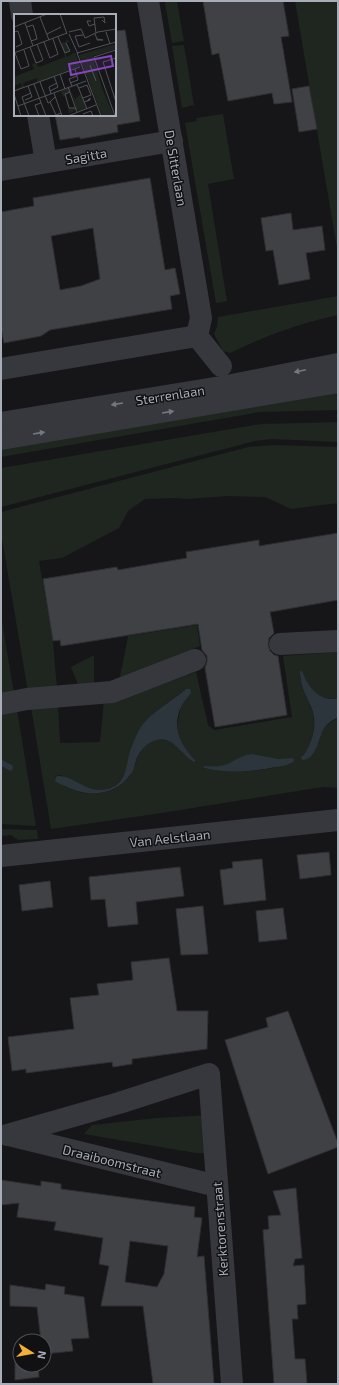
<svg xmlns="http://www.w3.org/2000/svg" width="339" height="1385" font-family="'Exo 2',sans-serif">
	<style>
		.green { fill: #1e261f; fill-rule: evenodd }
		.water { fill: #2c353c }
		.building { fill: #404145; stroke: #303034; fill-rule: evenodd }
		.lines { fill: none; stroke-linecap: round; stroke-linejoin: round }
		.minor { stroke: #37383d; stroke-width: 22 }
		.oneway { fill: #757881 }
		.labels { text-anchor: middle; stroke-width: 3; stroke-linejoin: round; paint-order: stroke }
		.street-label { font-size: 13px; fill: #a8adb8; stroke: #111113 }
		.inset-road { fill: none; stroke: #505258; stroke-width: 1 }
		.view { fill: #8446be; fill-opacity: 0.15; stroke: #8446be; stroke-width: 2 }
		.inset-edge { fill: none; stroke: #a8adb8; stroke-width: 2 }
	</style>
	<rect width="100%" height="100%" fill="#161618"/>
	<!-- green -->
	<g class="green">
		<path d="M177 1 184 41 172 43 165 3 166 2Z"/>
		<path d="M295 1H338V254Z"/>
		<path d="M184 45 194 105 182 108 172 46Z"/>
		<path d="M223 114 234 179 208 184 227 301 216 303 185 123 197 121 196 118Z"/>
		<path d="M338 296V315C300 323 265 336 230 353L223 351 214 334 217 327 218 317Z"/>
		<path d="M338 389V410L260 412 1 457V447Z"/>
		<path d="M338 422V442L272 439 255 441 1 507V468L261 424Z"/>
		<path d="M273 445 338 447V503L291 509 265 497 228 496 187 499 176 498 145 499 128 511 119 528 62 558 39 561 53 642 57 689 28 692 1 533V512L248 447Z"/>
		<path d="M1 616 14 693 1 695V670L2 669 1 664Z"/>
		<path d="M197 625 200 646 119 682 128 636Z"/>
		<path d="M338 652V698C320 702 307 688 303 672L300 676C304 705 322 709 310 744 308 749 307 753 302 756L313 754 324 728 338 717V788L324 787 310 789 162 813 51 829 31 707 58 705 60 743 100 742 104 700 116 701 196 672 208 725 214 730 292 717 283 656ZM186 689C178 721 169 734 195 760L194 762C186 755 176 741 165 740 138 736 139 763 129 777 115 796 85 798 65 786 61 784 58 780 55 777L59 775C75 778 89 794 108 789 131 783 128 745 141 727 152 712 171 701 186 689ZM252 754 279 759H293L291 764C262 771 234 775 204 768L205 766C211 767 218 767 225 765 235 762 241 756 252 754Z"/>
		<path d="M94 655V686L79 687 71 667Z"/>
		<path d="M17 710 36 826 1 824V766L10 771 12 765 1 759V713Z"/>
		<path d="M1 829 37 830 38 839 18 840 11 835 1 836Z"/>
		<path d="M210 1115 212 1153H196L84 1134 92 1125 157 1118Z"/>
	</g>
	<!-- water -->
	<g class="water">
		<path d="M300 671 303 672C307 687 321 703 338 698V717C333 720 328 723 325 727 318 737 317 760 302 760L301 757C307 753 308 747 311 741 323 707 300 701 300 671Z"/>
		<path d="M186 689H190L191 693C188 697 184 701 182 705 171 726 180 745 195 760V762C184 758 178 743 166 740 152 737 140 748 136 761 134 766 134 771 130 775 121 789 103 795 87 793 77 792 67 787 58 783L55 781 56 777 57 776C75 775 86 794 107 789 124 786 126 769 129 755 131 748 134 740 138 732 147 714 170 703 186 689Z"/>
		<path d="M252 754 279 759 293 758 294 761C289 766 282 766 276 767 250 772 231 774 204 768V766C211 766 218 767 224 765 234 762 241 755 252 754Z"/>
		<path d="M1 759 12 765 13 768 12 770 10 771 1 766Z"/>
	</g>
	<!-- building -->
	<g class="building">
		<path d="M203 1H283L289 36 281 37 292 102 274 104 272 93 228 101 219 53 212 55Z"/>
		<path d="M125 30 140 121 117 125 118 132 80 139V137L60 140 55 115H115V31Z"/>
		<path d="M309 86 317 129 299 132 292 89Z"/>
		<path d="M150 178 165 270 175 268 180 294 170 296 172 309 50 330 41 336 4 343 1 328V212L34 206 33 198ZM93 228 100 279 81 286 60 290 51 236Z"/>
		<path d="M291 213 293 230 322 226 325 250 306 253 310 279 279 285 273 250 266 251 261 218Z"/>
		<path d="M338 533V600L270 612 274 633 269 638 268 645 270 651 274 655 278 656 287 715 215 727 205 668 207 662V656L202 650 198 624 61 646 60 640 53 641 43 579 117 567 118 570 187 558 186 552 259 540V546Z"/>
		<path d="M329 852 331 875 300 879 297 855Z"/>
		<path d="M262 859 266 900 224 905 220 870 233 868 232 862Z"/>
		<path d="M180 867 184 896 136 902 138 924 108 927 105 899 91 900 89 877Z"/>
		<path d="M50 881 53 907 22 911 19 885Z"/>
		<path d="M203 906 208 954 181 955 176 909Z"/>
		<path d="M283 908 287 939 259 942 256 911Z"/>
		<path d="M169 958 177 1011H208L207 1049 132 1059V1064L113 1067 112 1062 26 1073V1069L12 1071 8 1037 74 1029 70 998 99 995 97 984 133 980 131 962Z"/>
		<path d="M288 1011 338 1143V1147L268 1174 225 1040 268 1027 266 1018Z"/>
		<path d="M1 1180 41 1186V1181L61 1184V1189L195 1207 194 1217 202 1218 197 1257 204 1256 214 1384H153L143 1306H101L109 1266 99 1264 103 1238 54 1230 56 1222 17 1217 19 1203 1 1205ZM130 1241 168 1246 164 1274 157 1287 125 1282Z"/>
		<path d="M296 1188 302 1258 295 1259 293 1266 304 1265 306 1304 297 1305 298 1319H292L295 1359H305L307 1384H274L263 1230 269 1229 268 1216 281 1215 273 1191Z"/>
		<path d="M46 1284 65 1287 64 1294 84 1297 89 1338 71 1339 73 1351 44 1354V1341H41L37 1307 10 1306V1285L45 1290Z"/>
		<path d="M15 1351H20V1365H38L39 1377 15 1380Z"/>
	</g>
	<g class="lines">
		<!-- minor -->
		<g class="minor">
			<path d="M20 1 22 15"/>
			<path d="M148 1 201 318 197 336"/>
			<path d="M38 115 46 162"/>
			<path d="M1 170 172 141"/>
			<path d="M1 369 197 336 221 366"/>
			<path d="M1 423 227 386 338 364"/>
			<path d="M1 439 338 382"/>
			<path d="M280 644 338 641"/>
			<path d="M1 704 27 699 112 692 195 660"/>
			<path d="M1 856 338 820"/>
			<path d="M7 1135 119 1103 209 1074 232 1384"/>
			<path d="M9 1135 217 1186"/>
		</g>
	</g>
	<!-- one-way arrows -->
	<defs><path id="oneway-solid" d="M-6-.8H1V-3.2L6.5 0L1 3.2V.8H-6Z"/></defs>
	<g class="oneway">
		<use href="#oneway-solid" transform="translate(300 371) rotate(168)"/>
		<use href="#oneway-solid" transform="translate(117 404) rotate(171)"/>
		<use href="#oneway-solid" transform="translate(168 412) rotate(-9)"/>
		<use href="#oneway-solid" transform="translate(39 433) rotate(-9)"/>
	</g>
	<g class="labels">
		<!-- street labels -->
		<g class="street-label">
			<text transform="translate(86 156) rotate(-10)" y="5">Sagitta</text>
			<text transform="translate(176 168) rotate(80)" y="5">De Sitterlaan</text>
			<text transform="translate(170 395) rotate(-9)" y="5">Sterrenlaan</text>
			<text transform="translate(170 838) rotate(-6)" y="5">Van Aelstlaan</text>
			<text transform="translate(112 1161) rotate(14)" y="5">Draaiboomstraat</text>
			<text transform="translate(220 1229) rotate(-94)" y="5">Kerktorenstraat</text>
		</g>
	</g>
	<!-- overview -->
	<g transform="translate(14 14)">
		<rect width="102" height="102" fill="#161618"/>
		<path d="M52 25 56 28 52 29 56 37 51 39 53 43 61 38 66 52 11 73 23 68V64L9 69 10 73 0 77 8 72 7 69 0 72V63L20 55 18 50 21 49 25 53 51 43 47 29 52 28ZM102 30V35L79 42 88 74 100 102H88L65 41ZM63 70 67 80 62 72 56 74 57 78 61 85 67 80 72 94 64 97 63 95 55 100 54 95 62 94 60 86 55 75V78L49 83 47 77Z" fill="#1e261f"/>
		<path class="inset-road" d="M46 0 53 20M26 3 35 26M77 7H73L75 12 81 10M11 9 19 32M0 13 33 0M13 13 19 11 21 17 23 25 17 27M0 18 4 17 8 30 2 33M55 18 67 15 71 24 84 18 102 15M92 18 96 30M82 19 80 4 90 3 91 9 88 6M33 20 47 13M55 20 64 40M81 20 83 25V26H89L83 25M69 21 61 22 65 33 76 29M44 23 51 39 56 37 52 29M30 28 36 44 44 40 39 25M16 33 22 49 25 48 29 46 23 30M0 39 53 19M1 39 7 55 15 52 10 36M63 39 87 102M63 39 102 28M102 44 89 48 102 88M76 51 82 67M46 60 51 75M26 68 34 89 36 88M56 69 64 66 63 62M20 70 32 102M63 70 73 95M58 72 55 65 63 62 61 55M54 73 63 98M65 74 73 71 77 81 69 84M0 77 66 53M36 77 44 73 40 62M56 78 51 80 55 94H62M40 79 48 102M0 80 7 102M37 80 35 73 43 69M41 83 36 88 42 101 47 99M11 86 18 83 14 72M70 88 76 86V84L73 87M4 92 72 67M69 100 77 97 79 102M15 102 8 83 17 79M25 102 21 91 27 89M54 102 82 91M101 102 80 43 102 36"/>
		<path class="view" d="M97 42 99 52 57 61 55 50Z"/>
		<rect width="102" height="102" class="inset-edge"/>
	</g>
	<!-- border -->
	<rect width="339" height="1385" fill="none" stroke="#a8adb8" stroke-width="4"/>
	<!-- north arrow -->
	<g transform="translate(32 1353) rotate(101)"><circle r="19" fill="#111113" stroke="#4d4f55"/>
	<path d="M0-3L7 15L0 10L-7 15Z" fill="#f2b134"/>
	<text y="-6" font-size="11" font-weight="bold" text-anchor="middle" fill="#a8adb8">N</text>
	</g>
</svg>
